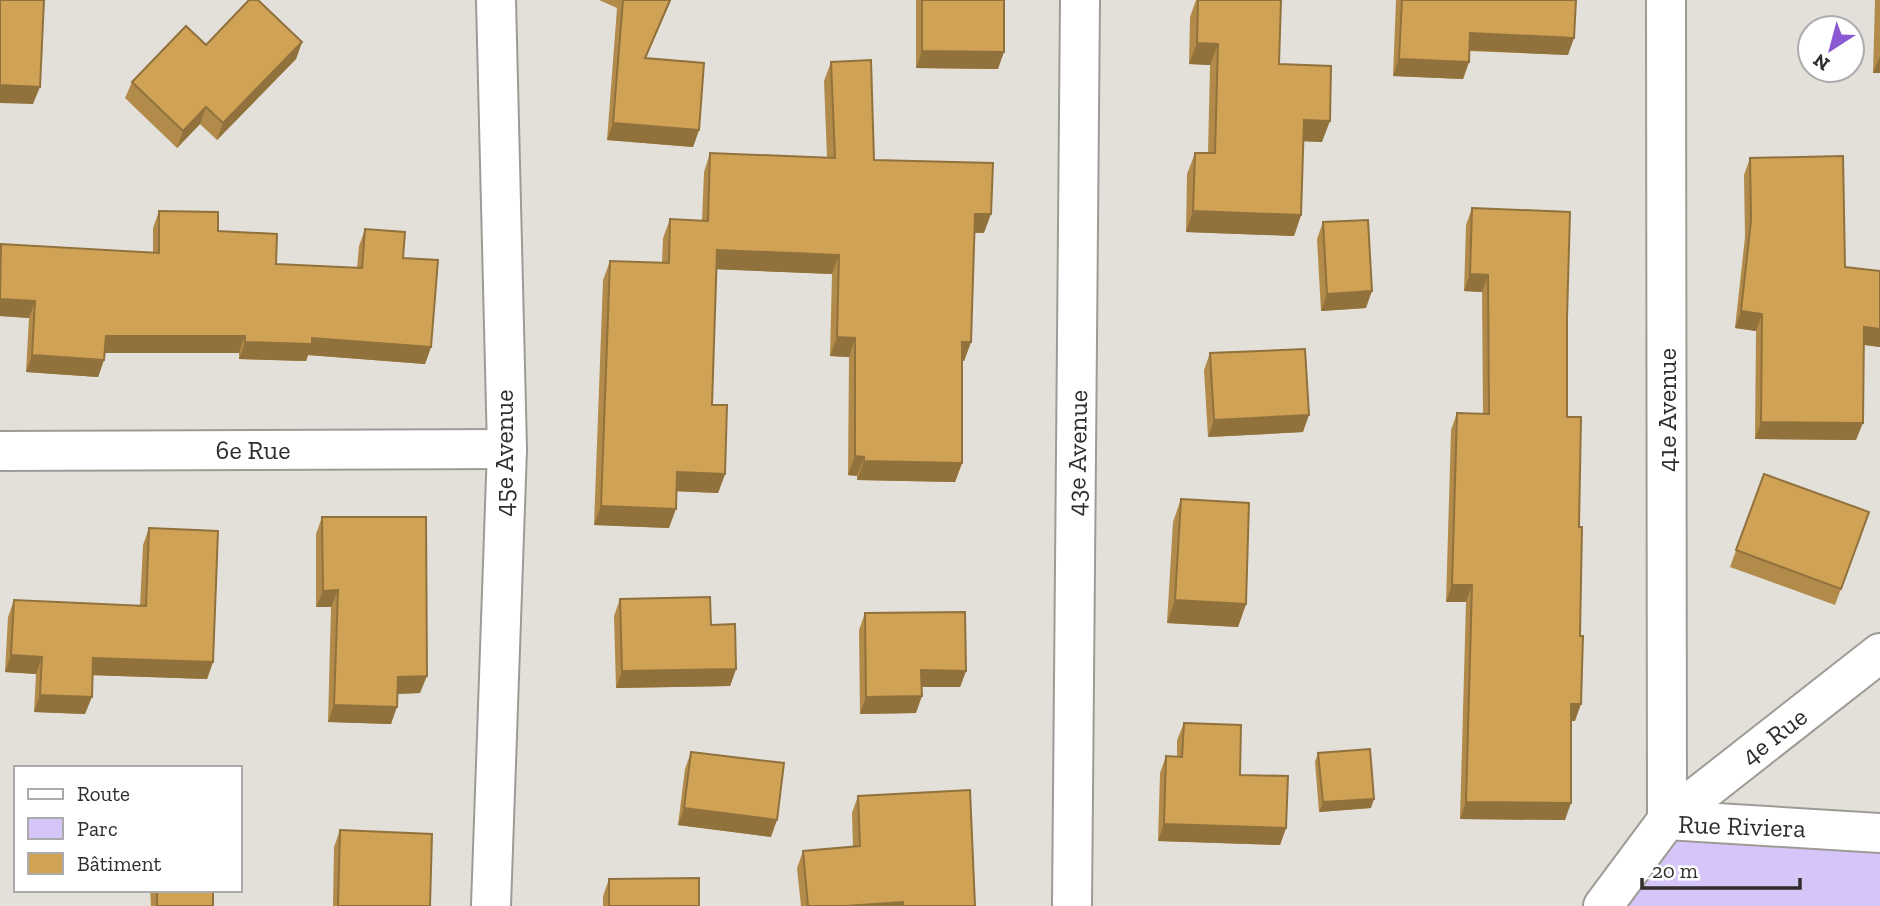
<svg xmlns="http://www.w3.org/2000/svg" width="1880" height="906" font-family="'Zilla Slab',serif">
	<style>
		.green { fill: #d6c5f9 }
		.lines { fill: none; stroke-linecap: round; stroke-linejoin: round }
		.street-casing { stroke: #9e9b96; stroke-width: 42 }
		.street { stroke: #fff; stroke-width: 38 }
		.wall { fill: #b28b4a }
		.shaded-wall { fill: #91713c }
		.building { fill: #cfa256; stroke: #91713c; stroke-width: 2 }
		.labels { text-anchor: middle; stroke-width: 5; stroke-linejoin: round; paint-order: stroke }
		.street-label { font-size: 26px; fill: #2f2e2c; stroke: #fff }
	</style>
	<rect width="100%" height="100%" fill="#e3e0da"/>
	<!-- green -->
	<path class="green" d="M1667 820 1880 838V906H1603Z"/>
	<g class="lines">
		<defs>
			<g id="street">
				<path d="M1666 0 1667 820"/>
				<path d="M0 451 507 449"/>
				<path d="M1667 820 1880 653"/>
				<path d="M491 906 507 449 496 0"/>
				<path d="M1072 906 1080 0"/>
				<path d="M1603 906 1667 820 1880 833"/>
			</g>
		</defs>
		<!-- street casing -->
		<use href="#street" class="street-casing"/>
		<!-- street -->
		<use href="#street" class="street"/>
	</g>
	<!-- wall -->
	<g class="wall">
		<path d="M599 0H671L646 58 699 130 693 147 607 140 617 8Z"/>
		<path d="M916 0H1004L998 69 916 68Z"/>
		<path d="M1196 0H1281L1279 64 1322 142 1303 141 1301 215 1294 236 1186 232 1187 174 1195 153H1208L1210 65 1189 64 1190 17Z"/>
		<path d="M1396 0H1576L1568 55 1469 51V62L1463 79 1393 76Z"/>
		<path d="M1875 0H1880V73H1873Z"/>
		<path d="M302 42 296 59 217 140 200 124 177 148 125 98 132 82 206 45Z"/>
		<path d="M831 62 874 160 984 233H974L971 342 964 361H962V463L955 482 857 480V476L848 475 849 357 830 356 832 274 716 269 712 405 725 474 718 493 676 491 669 528 594 525 603 280 610 261 662 263 663 238 670 219 702 221 704 172 710 153 827 158 824 81Z"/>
		<path d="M1750 158 1845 267 1880 271V347L1864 345 1856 440 1755 439 1756 331 1735 328 1745 237 1744 175Z"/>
		<path d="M1472 208 1567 318V417L1575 721H1571L1565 820 1460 819 1466 602H1446L1451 430 1457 413 1483 414 1482 292 1464 291 1466 225Z"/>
		<path d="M159 211 218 231 276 264 357 268 359 246 365 229 403 258 431 347 425 364 308 355 306 361 239 359V353H104V360L98 377 26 372 29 318 0 316V256L153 253V228Z"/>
		<path d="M1323 222 1366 308 1321 311 1317 239Z"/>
		<path d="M1210 353 1303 432 1208 437 1204 370Z"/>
		<path d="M1764 474 1869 512 1835 605 1730 567Z"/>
		<path d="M1181 499 1246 604 1238 627 1167 623 1173 522Z"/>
		<path d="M322 517 420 693 398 694 391 724 328 722 331 607H316V534Z"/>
		<path d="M149 528 213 662 207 679 93 675 85 714 34 712 36 674 5 672 8 617 14 600 140 606 143 545Z"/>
		<path d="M620 599 711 625 736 669 730 686 616 688 614 616Z"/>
		<path d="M865 613 966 671 960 687H922L916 713 860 714 859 630Z"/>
		<path d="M1184 723 1240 775 1286 828 1280 845 1158 841 1160 773 1166 756H1177V740Z"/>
		<path d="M691 752 771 837 678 825 685 769Z"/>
		<path d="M1318 753 1371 808 1319 812 1315 762Z"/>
		<path d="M858 796 975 906H801L797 868 803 851 853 847 852 813Z"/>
		<path d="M340 830 430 906H333L334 847Z"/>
		<path d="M609 879 699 906H603V896Z"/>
		<path d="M150 890H213V906H151Z"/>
	</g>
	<!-- shaded-wall -->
	<g class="shaded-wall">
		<path d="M670 0H671L638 75 645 58Z"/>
		<path d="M1470 33 1574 38 1568 55 1464 50Z"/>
		<path d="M302 42 296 59 217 140 223 123Z"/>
		<path d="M1197 43 1218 44 1210 65 1189 64Z"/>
		<path d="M922 51 1004 52 998 69 916 68Z"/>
		<path d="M1880 56V73H1873Z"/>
		<path d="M1399 59 1469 62 1463 79 1393 76Z"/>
		<path d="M0 85 40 87 33 104 0 103Z"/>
		<path d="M206 107 200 124 177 148 183 131Z"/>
		<path d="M1304 120 1330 121 1322 142 1296 141Z"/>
		<path d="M613 123 699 130 693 147 607 140Z"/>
		<path d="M1193 211 1301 215 1294 236 1186 232Z"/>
		<path d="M975 214H991L984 233 968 232Z"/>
		<path d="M717 250 839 255 832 274 710 269Z"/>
		<path d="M1470 274 1488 275 1482 292 1464 291Z"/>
		<path d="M1372 291 1366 308 1321 311 1327 294Z"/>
		<path d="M0 299 35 301 29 318 0 316Z"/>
		<path d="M1741 311 1762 314 1756 331 1735 328Z"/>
		<path d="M1864 327 1880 329V347L1858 344Z"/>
		<path d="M106 336H245L239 353H99Z"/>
		<path d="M837 337 855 338 849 357 830 356Z"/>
		<path d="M312 338 431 347 425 364 308 355 306 361 239 359 245 342Z"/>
		<path d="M962 342H971L964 361H956Z"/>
		<path d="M32 355 104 360 98 377 26 372Z"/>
		<path d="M1309 415 1303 432 1208 437 1214 420Z"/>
		<path d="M1761 422 1863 423 1856 440 1755 439Z"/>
		<path d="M855 456 864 457 857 476 848 475Z"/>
		<path d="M864 461 962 463 955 482 857 480Z"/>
		<path d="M677 472 725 474 718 493 670 491Z"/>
		<path d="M601 506 676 509 669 528 594 525Z"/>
		<path d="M1452 585H1472L1466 602H1446Z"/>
		<path d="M338 590 331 607H316L323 591Z"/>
		<path d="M1175 600 1246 604 1238 627 1167 623Z"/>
		<path d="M11 655 42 657 36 674 5 672Z"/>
		<path d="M93 658 213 662 207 679 87 675Z"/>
		<path d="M736 669 730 686 616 688 622 671Z"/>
		<path d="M921 670 966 671 960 687H915Z"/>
		<path d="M427 676 420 693 392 694 398 677Z"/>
		<path d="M40 695 92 697 85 714 34 712Z"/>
		<path d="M922 696 916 713 860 714 866 697Z"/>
		<path d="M1571 704H1581L1575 721H1565Z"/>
		<path d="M334 705 397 707 391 724 328 722Z"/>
		<path d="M1374 799 1371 808 1319 812 1323 802Z"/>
		<path d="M1466 802 1571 803 1565 820 1460 819Z"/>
		<path d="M684 808 777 820 771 837 678 825Z"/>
		<path d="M1164 824 1286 828 1280 845 1158 841Z"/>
		<path d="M903 902 902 906H845Z"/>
	</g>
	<!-- building -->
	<g class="building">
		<path d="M0 0H44L40 87 0 85Z"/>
		<path d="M249 0H258L302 42 223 123 206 107 183 131 132 82 186 26 206 45Z"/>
		<path d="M623 0H670L645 58 704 63 699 130 613 123Z"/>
		<path d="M922 0H1004V52L922 51Z"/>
		<path d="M1198 0H1281L1279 64 1331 66 1330 121 1304 120 1301 215 1193 211 1195 153H1215L1218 44 1197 43Z"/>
		<path d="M1402 0H1576L1574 38 1470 33 1469 62 1399 59Z"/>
		<path d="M871 60 874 160 993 163 991 214H975L971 342H962V463L864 461V457L855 456V338L837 337 839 255 717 250 712 405H727L725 474 677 472 676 509 601 506 610 261 669 263 670 219 708 221 710 153 835 158 831 62Z"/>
		<path d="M1843 156 1845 267 1880 271V329L1864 327 1863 423 1761 422 1762 314 1741 311 1751 220 1750 158Z"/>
		<path d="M1472 208 1570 212 1567 318V417H1581L1579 527H1582L1580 636H1583L1581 704H1571V803L1466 802 1472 585H1452L1457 413 1489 414 1488 275 1470 274Z"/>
		<path d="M159 211 218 212V231L277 234 276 264 362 268 365 229 405 232 403 258 438 260 431 347 312 338V344L245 342V336H106L104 360 32 355 35 301 0 299 1 244 159 253Z"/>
		<path d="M1368 220 1372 291 1327 294 1323 222Z"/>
		<path d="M1305 349 1309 415 1214 420 1210 353Z"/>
		<path d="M1764 474 1869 512 1841 589 1736 550Z"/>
		<path d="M1181 499 1249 503 1246 604 1175 600Z"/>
		<path d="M322 517H426L427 676 398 677 397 707 334 705 338 590 323 591Z"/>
		<path d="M149 528 218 531 213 662 93 658 92 697 40 695 42 657 11 655 14 600 146 606Z"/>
		<path d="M710 597 711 625 735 624 736 669 622 671 620 599Z"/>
		<path d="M965 612 966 671 921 670 922 696 866 697 865 613Z"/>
		<path d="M1184 723 1241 725 1240 775 1288 776 1286 828 1164 824 1166 756 1182 757Z"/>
		<path d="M1370 749 1374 799 1323 802 1318 753Z"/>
		<path d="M691 752 784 763 777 820 684 808Z"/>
		<path d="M970 790 975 906H903V902L845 906H808L803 851 860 846 858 796Z"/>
		<path d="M340 830 432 834 430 906H338Z"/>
		<path d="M699 878V906H609V879Z"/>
		<rect x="157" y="890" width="56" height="16"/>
	</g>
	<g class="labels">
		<!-- street labels -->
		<g class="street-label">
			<text transform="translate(1667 410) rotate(-90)" y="9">41e Avenue</text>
			<text x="253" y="459">6e Rue</text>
			<text transform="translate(504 453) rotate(-90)" y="9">45e Avenue</text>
			<text transform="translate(1077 453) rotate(-89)" y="9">43e Avenue</text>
			<text transform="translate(1774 736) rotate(-38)" y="9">4e Rue</text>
			<text transform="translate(1742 826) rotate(2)" y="9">Rue Riviera</text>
		</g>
	</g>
	<!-- legend -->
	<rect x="14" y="766" width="228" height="126" fill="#ffffff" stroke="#acabab" stroke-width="2"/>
	<rect x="28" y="789" width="35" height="10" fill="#ffffff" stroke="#acabab" stroke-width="2"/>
	<text x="77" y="801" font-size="21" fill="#2f2e2c">Route</text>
	<rect x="28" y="818" width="35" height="21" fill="#d6c5f9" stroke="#acabab" stroke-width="2"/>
	<text x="77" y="836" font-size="21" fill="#2f2e2c">Parc</text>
	<rect x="28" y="853" width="35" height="21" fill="#cfa256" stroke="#acabab" stroke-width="2"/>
	<text x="77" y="871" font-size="21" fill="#2f2e2c">Bâtiment</text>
	<!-- north arrow -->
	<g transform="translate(1831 49) rotate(216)"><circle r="33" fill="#ffffff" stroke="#acabab" stroke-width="2"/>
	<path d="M0-5L12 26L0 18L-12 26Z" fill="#8a58d1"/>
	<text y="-10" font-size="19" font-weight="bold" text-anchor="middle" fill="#2f2e2c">N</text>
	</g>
	<!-- scale -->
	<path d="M1642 878v10h158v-10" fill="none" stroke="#2f2e2c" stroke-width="3.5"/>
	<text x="1652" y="878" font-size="21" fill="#2f2e2c" stroke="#ffffff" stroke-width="5" paint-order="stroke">20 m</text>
</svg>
